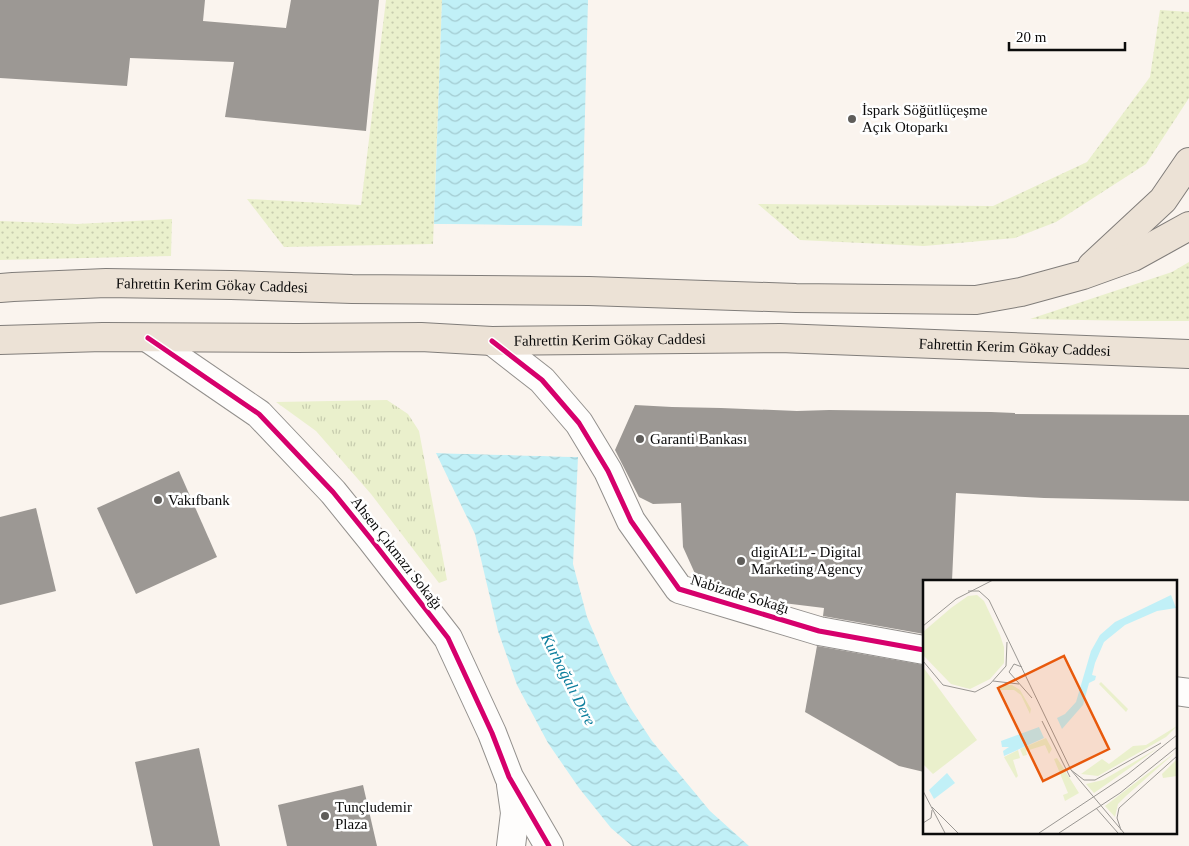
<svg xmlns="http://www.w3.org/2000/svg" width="1189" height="846" font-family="Georgia,serif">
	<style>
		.grass { fill: url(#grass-dots) }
		.park { fill: url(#park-tufts) }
		.water { fill: url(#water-waves) }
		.pier { fill: #faf4ee }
		.building { fill: #9c9894 }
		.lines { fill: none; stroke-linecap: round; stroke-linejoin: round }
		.street-casing { stroke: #93908d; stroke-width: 30 }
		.primary-casing { stroke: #807d7a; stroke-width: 30 }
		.street { stroke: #fefdfc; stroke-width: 28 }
		.primary { stroke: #ece2d6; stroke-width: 28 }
		.cycleway-casing { stroke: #fff; stroke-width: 8 }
		.cycleway { stroke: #d6006c; stroke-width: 5 }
		.poi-dot { fill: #5f5d5a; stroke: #fff; stroke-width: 2 }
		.labels { text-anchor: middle; stroke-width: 5; stroke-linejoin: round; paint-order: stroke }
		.poi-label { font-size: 15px; fill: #0b0b0b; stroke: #fff; text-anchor: start }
		.street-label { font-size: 15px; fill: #0b0b0b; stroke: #fff }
		.water-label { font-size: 16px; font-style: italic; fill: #0c7e9d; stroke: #fff }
		.inset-road { fill: none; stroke: #9a9793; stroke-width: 1 }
		.view { fill: #e8590c; fill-opacity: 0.15; stroke: #e8590c; stroke-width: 2.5 }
		.inset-edge { fill: none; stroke: #0b0b0b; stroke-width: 2.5 }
	</style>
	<defs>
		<pattern id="grass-dots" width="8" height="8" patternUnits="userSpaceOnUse" patternTransform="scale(1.25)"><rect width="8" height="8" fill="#eaf0cc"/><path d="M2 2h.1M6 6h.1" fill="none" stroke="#c7ccae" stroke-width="1.8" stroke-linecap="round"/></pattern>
		<pattern id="park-tufts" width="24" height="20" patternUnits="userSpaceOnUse" patternTransform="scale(1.25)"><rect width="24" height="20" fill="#eaf0cc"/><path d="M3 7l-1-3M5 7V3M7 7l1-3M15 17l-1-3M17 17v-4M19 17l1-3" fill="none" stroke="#c7ccae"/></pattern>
		<pattern id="water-waves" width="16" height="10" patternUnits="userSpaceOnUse" patternTransform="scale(1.25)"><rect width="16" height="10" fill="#c1f0f7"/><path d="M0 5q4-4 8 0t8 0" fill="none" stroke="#a4ccd2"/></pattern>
	</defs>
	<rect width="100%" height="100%" fill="#faf4ee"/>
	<!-- grass -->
	<g class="grass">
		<path d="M386 0H442L433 244 284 247 247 199 361 205Z"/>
		<path d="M1160 10 1189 12V98L1146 164 1056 222 1015 238 924 246 800 240 758 204 993 206 1087 162 1150 77Z"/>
		<path d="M172 219 171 256 0 260V221L77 224Z"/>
		<path d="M1189 262V321H1135L1030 319 1172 272Z"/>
	</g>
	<!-- park -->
	<path class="park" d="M387 400 408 414 419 431 447 580 439 583 371 494 316 431 276 402Z"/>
	<!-- water -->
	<g class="water">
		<path d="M442 0H588L582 226 434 224Z"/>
		<path d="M436 453 578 457 573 564 587 617 611 673 629 706 652 741 710 811 749 846H632L611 828 579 788 548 743 517 685 498 631 475 534Z"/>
	</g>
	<!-- pier -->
	<g class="pier">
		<path d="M434 224 582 226V228L434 226Z"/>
		<path d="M436 451 578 455V457L436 453Z"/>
	</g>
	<!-- building -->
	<g class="building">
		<path d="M0 0H205L203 21 286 28 291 0H379L366 131 225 117 234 62 130 58 127 86 0 78Z"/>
		<path d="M635 405 672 407 721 408 797 411 829 410 991 412 1015 413V414L1189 415V501L1044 498 956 493 952 581H924V634L823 616 824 608 775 602 697 578 683 547 681 503 653 504 639 497 615 450Z"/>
		<path d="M179 471 217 557 136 594 97 508Z"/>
		<path d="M36 508 56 591 0 605V517Z"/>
		<path d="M817 646 924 665V772L899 766 805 712Z"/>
		<path d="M199 748 220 846H153L135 762Z"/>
		<path d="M363 785 377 846H287L278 805Z"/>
	</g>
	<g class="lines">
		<defs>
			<g id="street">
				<path d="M148 338 259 414 333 492 371 539 448 638 492 733 509 777 549 846"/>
				<path d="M492 341 542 380 579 423 608 471 631 521 679 589 819 631 924 650"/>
				<path d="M1175 691 1189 693"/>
				<path d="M511 785 515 813 511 846"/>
			</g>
			<g id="primary">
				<path d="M1092 266 1163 200 1189 162"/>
				<path id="s1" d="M0 288 13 287 106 283 231 285 352 289 589 291 796 298 976 300 1021 292 1083 275 1133 257 1162 241 1189 226"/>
				<path id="s2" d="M0 340 103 337 297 338 421 337 492 341 780 338 1189 354"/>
			</g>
		</defs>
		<!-- street casing -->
		<use href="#street" class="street-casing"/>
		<!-- primary casing -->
		<use href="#primary" class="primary-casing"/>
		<!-- street -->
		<use href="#street" class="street"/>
		<!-- primary -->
		<use href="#primary" class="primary"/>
		<defs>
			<g id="cycleway">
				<path d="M148 338 259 414 333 492 371 539 448 638 492 733 509 777 549 846"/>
				<path d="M492 341 542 380 579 423 608 471 631 521 679 589 819 631 924 650"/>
			</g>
		</defs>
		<!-- cycleway casing -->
		<use href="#cycleway" class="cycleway-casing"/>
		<!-- cycleway -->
		<use href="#cycleway" class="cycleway"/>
	</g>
	<!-- markers -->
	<g class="poi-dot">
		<circle cx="852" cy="119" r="5"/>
		<circle cx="640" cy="439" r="5"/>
		<circle cx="158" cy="500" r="5"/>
		<circle cx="741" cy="561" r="5"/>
		<circle cx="325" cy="816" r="5"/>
	</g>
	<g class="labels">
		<!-- poi labels -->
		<g class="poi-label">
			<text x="862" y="115">İspark Söğütlüçeşme<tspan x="862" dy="17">Açık Otoparkı</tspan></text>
			<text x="650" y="444">Garanti Bankası</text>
			<text x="168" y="505">Vakıfbank</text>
			<text x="751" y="557">digitALL - Digital<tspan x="751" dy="17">Marketing Agency</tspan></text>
			<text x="335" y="812">Tunçludemir<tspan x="335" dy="17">Plaza</tspan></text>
		</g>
		<!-- street labels -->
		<g class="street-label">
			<text dy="5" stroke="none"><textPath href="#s1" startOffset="212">Fahrettin Kerim Gökay Caddesi</textPath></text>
			<text dy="5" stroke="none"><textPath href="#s2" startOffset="610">Fahrettin Kerim Gökay Caddesi</textPath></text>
			<text dy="5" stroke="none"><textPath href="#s2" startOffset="1015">Fahrettin Kerim Gökay Caddesi</textPath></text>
			<text transform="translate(397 553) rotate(52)" y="5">Ahsen Çıkmazı Sokağı</text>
			<text transform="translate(740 594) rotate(17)" y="5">Nabizade Sokağı</text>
		</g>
		<!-- water labels -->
		<g class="water-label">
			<text transform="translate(569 679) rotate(63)" y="6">Kurbağalı Dere</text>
		</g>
	</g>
	<!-- overview -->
	<g transform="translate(923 580)">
		<rect width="254" height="254" fill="#faf4ee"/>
		<path d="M0 87 54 160 10 194 0 184ZM178 102 205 129 203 132 176 104ZM75 105H89L97 110 108 129 107 134 98 115 91 110H77ZM254 146 243 157 175 196 158 194 179 179 186 184 210 166 223 165ZM123 158 129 169 126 174 122 165 103 171 104 175 100 176 97 169ZM235 168 171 213 163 204 180 200ZM95 170 97 178 90 180 95 196 93 198 81 177ZM254 171 203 216 195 224 192 237 182 226ZM134 178 156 213 142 221 140 215 145 213 131 179Z" fill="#eaf0cc"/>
		<path d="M254 179V196L240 198 239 194Z" fill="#eaf0cc"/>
		<path d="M54 15 61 21 77 55 81 67V83L67 99 47 109 28 104 0 75V52L28 28 45 16Z" fill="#eaf0cc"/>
		<path d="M248 15 253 28 234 31 202 45 181 62 172 83 169 95 173 96 172 100 166 103 160 125 139 149 134 138 142 134 153 122 168 71 177 55 192 42ZM116 147 121 158 81 176 80 171 86 167H79L78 161ZM24 193 32 203 11 219 6 210Z" fill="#c1f0f7"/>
		<path class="inset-road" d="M45 11H56L66 20 148 190 201 253M0 46 33 19 70 0M0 81 20 105 52 112 67 104 83 86 84 62M99 87 91 84 86 92 109 118M70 101 96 104M119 141 147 197M148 190 161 200H172L238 163M0 211 22 253M9 227 35 253M173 228 195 253M0 243 8 238 9 230M198 250 194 238 196 228 254 176M116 253 205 194 254 155M136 253 197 213 254 167"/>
		<path class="view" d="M141 76 186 169 120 201 75 108Z"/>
		<rect width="254" height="254" class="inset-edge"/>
	</g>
	<!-- scale -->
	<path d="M1009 42v8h116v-8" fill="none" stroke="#0b0b0b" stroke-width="2.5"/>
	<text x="1016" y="42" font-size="15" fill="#0b0b0b" stroke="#ffffff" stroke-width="4" paint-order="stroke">20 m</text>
</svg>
